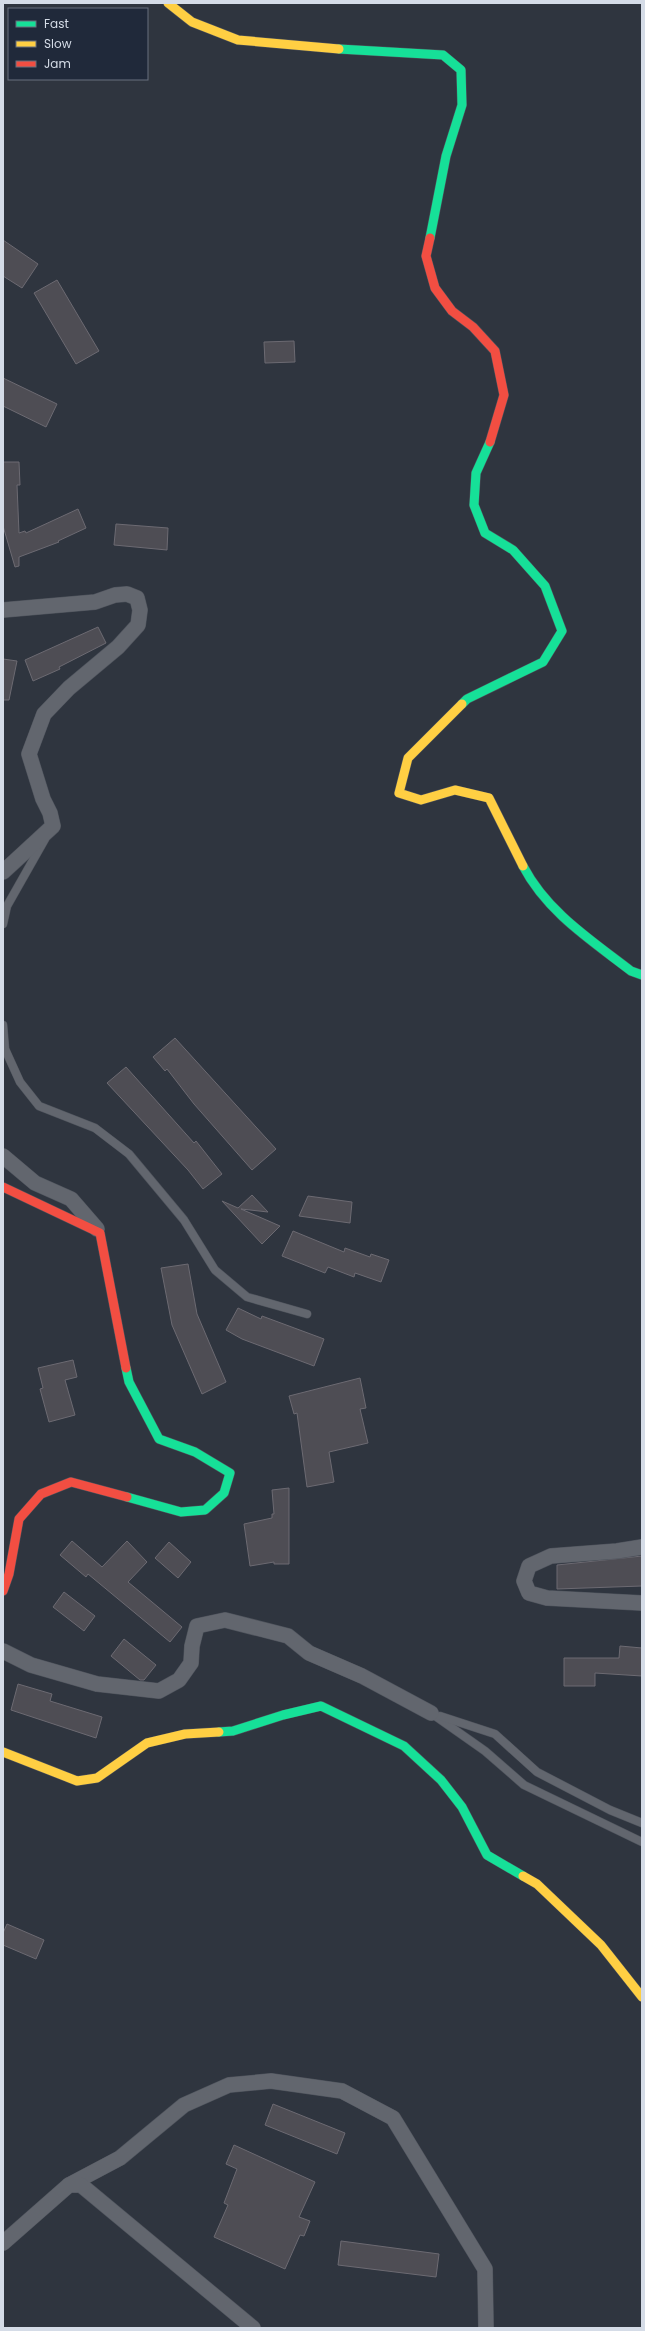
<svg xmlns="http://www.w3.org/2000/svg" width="645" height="2331" font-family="Poppins,sans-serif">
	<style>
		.building { fill: #4e4d54; stroke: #6c6a72 }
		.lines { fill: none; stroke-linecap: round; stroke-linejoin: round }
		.lane-casing { stroke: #4e535c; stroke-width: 9 }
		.street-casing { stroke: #4e535c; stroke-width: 16 }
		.fast-casing { stroke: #4e535c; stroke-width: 10 }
		.slow-casing { stroke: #4e535c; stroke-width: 10 }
		.jam-casing { stroke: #4e535c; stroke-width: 10 }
		.lane { stroke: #62666e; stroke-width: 8 }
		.street { stroke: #62666e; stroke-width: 15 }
		.fast { stroke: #16e098; stroke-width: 9 }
		.slow { stroke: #ffcf43; stroke-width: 9 }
		.jam { stroke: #f24e42; stroke-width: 9 }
	</style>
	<rect width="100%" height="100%" fill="#2f353f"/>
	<!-- building -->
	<g class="building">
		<path d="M3 240 38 264 22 288 3 276Z"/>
		<path d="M57 280 99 351 76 364 34 293Z"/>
		<path d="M294 341 295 362 265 363 264 342Z"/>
		<path d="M3 378 57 404 46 427 3 406Z"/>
		<path d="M3 462H19L20 485H17L19 533 25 531 26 533 78 509 86 528 58 541 59 542 19 557V566L15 567 3 526Z"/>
		<path d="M116 524 168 528 167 550 114 545Z"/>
		<path d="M98 627 106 643 59 667 60 669 33 681 25 660Z"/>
		<path d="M3 659 17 661 9 700H3Z"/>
		<path d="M175 1038 276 1149 252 1170 194 1104 167 1069 165 1071 153 1057Z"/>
		<path d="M126 1067 194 1143 196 1141 222 1174 203 1189 188 1170 107 1083Z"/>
		<path d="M252 1195 268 1212 241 1209 280 1226 262 1244 222 1201 238 1208Z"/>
		<path d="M308 1196 352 1202 350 1223 299 1216Z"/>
		<path d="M293 1231 344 1252 345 1248 370 1257 371 1254 389 1260 381 1282 355 1273 354 1277 328 1267 325 1273 282 1256Z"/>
		<path d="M188 1264 197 1314 226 1382 202 1394 172 1325 161 1268Z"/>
		<path d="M238 1308 261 1319 262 1316 324 1339 314 1366 242 1339 226 1330Z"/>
		<path d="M73 1360 77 1377 65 1380 75 1415 49 1422 40 1389 43 1388 38 1368Z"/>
		<path d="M360 1378 366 1408 360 1409 368 1443 329 1452 334 1482 307 1487 297 1413 294 1414 289 1396Z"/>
		<path d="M289 1488V1564H274V1562L250 1566 244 1524 272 1518V1514H274L272 1490Z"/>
		<path d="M72 1541 102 1567 127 1541 147 1562 128 1582 182 1627 170 1642 88 1574 86 1577 60 1555Z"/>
		<path d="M169 1542 191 1562 178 1578 155 1558Z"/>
		<path d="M642 1556V1586L557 1589V1565Z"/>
		<path d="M64 1592 95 1616 84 1631 53 1607Z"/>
		<path d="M124 1639 156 1665 144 1680H140L111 1656Z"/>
		<path d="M620 1646 642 1648V1676L595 1673V1686H564V1658H619Z"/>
		<path d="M18 1684 52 1694 50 1701 102 1717 96 1738 11 1710Z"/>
		<path d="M7 1924 44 1940 36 1959 3 1945V1933Z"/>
		<path d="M273 2104 345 2133 337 2154 265 2125Z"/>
		<path d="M234 2145 315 2182 299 2217 310 2221 304 2236 300 2235 285 2269 214 2237 228 2205 224 2203 237 2169 226 2164Z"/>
		<path d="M341 2241 439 2254 436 2277 338 2265Z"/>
	</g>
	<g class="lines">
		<defs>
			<g id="lane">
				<path d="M3 924 7 906 45 839"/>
				<path d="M3 1025 5 1049 20 1082 39 1106 95 1128 129 1154 184 1220 215 1270 247 1297 307 1314"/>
				<path d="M431 1713 485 1751 524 1785 642 1842"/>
				<path d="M440 1716 495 1734 537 1772 610 1810 642 1823"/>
			</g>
			<g id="street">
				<path d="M3 610 95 602 115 595 127 594 137 598 140 610 138 625 118 647 69 688 44 714 29 754 43 799 50 813 53 826 3 872"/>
				<path d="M3 1156 35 1183 71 1199 97 1229"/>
				<path d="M642 1547 617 1551 551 1556 529 1566 524 1581 529 1593 547 1598 642 1603"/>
				<path d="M3 1651 31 1665 97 1684 159 1691 179 1680 191 1663 192 1646 197 1626 225 1620 288 1636 309 1653 362 1676 431 1713"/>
				<path d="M69 2185 120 2158 184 2105 229 2085 271 2081 342 2091 393 2118 485 2269 486 2328"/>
				<path d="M3 2243 69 2185H81L253 2328"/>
			</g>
			<g id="fast">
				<path d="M339 49 443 55 461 70 462 105 446 156 430 238"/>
				<path d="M462 704 467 699 543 662 562 631 545 586 513 550 485 533 474 505 476 473 490 442"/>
				<path d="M523 866C547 912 591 940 631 971L642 975"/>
				<path d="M126 1368 129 1382 159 1439 195 1452 230 1473 224 1493 205 1510 181 1512 127 1497"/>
				<path d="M219 1732 233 1731 283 1715 321 1706 404 1746 441 1780 462 1807 487 1855 523 1876"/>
			</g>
			<g id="slow">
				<path d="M168 3 192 22 238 40 339 49"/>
				<path d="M462 704 408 758 399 793 421 800 455 790 489 798 523 866"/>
				<path d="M3 1752 77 1781 97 1778 147 1743 185 1734 219 1732"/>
				<path d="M523 1876 537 1884 601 1945 642 1997"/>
			</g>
			<g id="jam">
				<path d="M430 238 426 256 435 288 452 311 473 327 495 351 504 395 490 442"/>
				<path d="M3 1187 100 1233 126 1368"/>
				<path d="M3 1591 9 1574 19 1519 41 1494 71 1482 127 1497"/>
			</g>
		</defs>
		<!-- lane casing -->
		<use href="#lane" class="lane-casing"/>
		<!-- street casing -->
		<use href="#street" class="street-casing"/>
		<!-- fast casing -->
		<use href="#fast" class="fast-casing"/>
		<!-- slow casing -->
		<use href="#slow" class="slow-casing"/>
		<!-- jam casing -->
		<use href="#jam" class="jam-casing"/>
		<!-- lane -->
		<use href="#lane" class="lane"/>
		<!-- street -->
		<use href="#street" class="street"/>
		<!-- fast -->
		<use href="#fast" class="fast"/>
		<!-- slow -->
		<use href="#slow" class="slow"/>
		<!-- jam -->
		<use href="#jam" class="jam"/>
	</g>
	<!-- border -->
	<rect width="645" height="2331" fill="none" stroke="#d5dce7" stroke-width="8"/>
	<!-- legend -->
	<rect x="8" y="8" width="140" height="72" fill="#20293a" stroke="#68717f"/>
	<rect x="16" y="21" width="20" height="6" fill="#16e098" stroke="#68717f"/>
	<text x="44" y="28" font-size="12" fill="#d5dce7">Fast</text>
	<rect x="16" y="41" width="20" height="6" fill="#ffcf43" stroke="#68717f"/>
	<text x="44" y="48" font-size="12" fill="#d5dce7">Slow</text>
	<rect x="16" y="61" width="20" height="6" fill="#f24e42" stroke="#68717f"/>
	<text x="44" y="68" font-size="12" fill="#d5dce7">Jam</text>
</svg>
